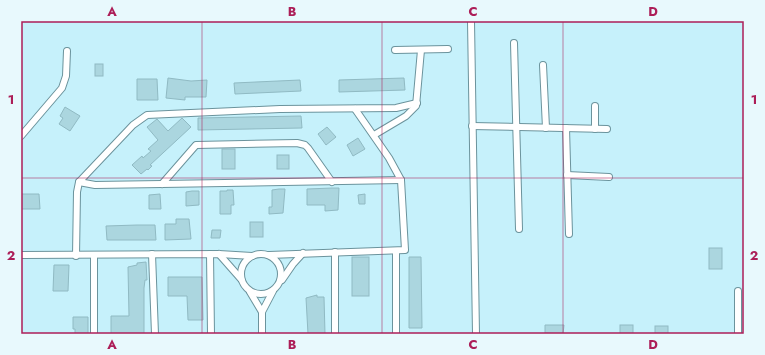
<svg xmlns="http://www.w3.org/2000/svg" width="765" height="355" font-family="Jost,sans-serif">
	<style>
		.building { fill: #abd6df; stroke: #90bac3 }
		.lines { fill: none; stroke-linecap: round; stroke-linejoin: round }
		.minor-casing { stroke: #6b939c; stroke-width: 8 }
		.minor { stroke: #fff; stroke-width: 6 }
		.grid { fill: none; stroke: #ac1e58; stroke-width: 1; stroke-opacity: 0.55 }
		.neatline { fill: none; stroke: #ac1e58; stroke-width: 1.5 }
		.grid-label { font-size: 13px; text-anchor: middle; font-weight: bold; fill: #ac1e58 }
	</style>
	<rect width="100%" height="100%" fill="#c6f1fb"/>
	<!-- building -->
	<g class="building">
		<rect x="95" y="64" width="8" height="12"/>
		<path d="M168 78 191 81 207 80 206 97H185V100L166 98Z"/>
		<path d="M404 78 405 90 339 92V80Z"/>
		<path d="M137 79H157L158 100H137Z"/>
		<path d="M300 80 301 91 235 94 234 83Z"/>
		<path d="M65 107 80 116 70 131 59 124 63 118 60 116Z"/>
		<path d="M301 116 302 128 198 130V118Z"/>
		<path d="M182 118 191 127 150 165 152 166 148 170 147 169 141 174 132 165 142 156 143 158 151 151 148 149 158 140 147 127 157 119 168 131Z"/>
		<path d="M327 127 336 137 326 145 318 134Z"/>
		<path d="M358 138 365 149 353 156 347 145Z"/>
		<rect x="222" y="149" width="13" height="20"/>
		<rect x="277" y="155" width="12" height="14"/>
		<path d="M332 188H339L338 210 325 211V205H307V189Z"/>
		<path d="M279 189H285L283 213 269 214V207H272V190Z"/>
		<path d="M227 190H233L234 205H231V214H220V191H227Z"/>
		<path d="M192 191H199V205L186 206V192Z"/>
		<path d="M21 194H39L40 209H21Z"/>
		<path d="M160 194 161 209H149V195Z"/>
		<path d="M365 194V204H359L358 195Z"/>
		<path d="M176 219H189L191 239 165 240V224H176Z"/>
		<rect x="250" y="222" width="13" height="15"/>
		<path d="M137 225H155L156 240H107L106 226Z"/>
		<path d="M212 230H221L220 238H211Z"/>
		<rect x="709" y="248" width="13" height="21"/>
		<rect x="352" y="257" width="17" height="39"/>
		<path d="M409 257H421L422 328H409Z"/>
		<path d="M146 262 147 280H145L144 288V334H111V316H129L128 267 137 265V263Z"/>
		<path d="M54 265H69L68 291H53Z"/>
		<path d="M168 277H202L203 320H188L187 296H168Z"/>
		<path d="M317 295V297H324L325 334H308L306 298Z"/>
		<path d="M73 317H88V334H75V329H73Z"/>
		<path d="M545 325H564L563 334 545 333Z"/>
		<rect x="620" y="325" width="13" height="9"/>
		<rect x="655" y="326" width="13" height="8"/>
	</g>
	<g class="lines">
		<defs>
			<g id="minor">
				<path d="M471 21 476 334"/>
				<path d="M514 43 519 229"/>
				<path d="M395 50 448 49"/>
				<path d="M543 65 546 128"/>
				<path d="M595 106V129"/>
				<path d="M472 126 607 129"/>
				<path d="M566 128 569 234"/>
				<path d="M374 135 406 116 416 106 421 50"/>
				<path d="M21 136 62 88 66 76 67 51"/>
				<path d="M567 175 609 177"/>
				<path d="M79 182 95 185 162 184 401 180"/>
				<path d="M162 184 196 145 297 143 305 145 308 148 332 182"/>
				<circle cx="261" cy="274" r="20"/>
				<path d="M152 254 155 334"/>
				<path d="M210 254 211 334"/>
				<path d="M219 254 241 279"/>
				<path d="M21 255 219 254 252 256"/>
				<path d="M269 255 405 250 401 180 389 158 355 109"/>
				<path d="M76 256 77 192 79 182 133 125 147 115 280 109 396 108 417 103"/>
				<path d="M94 256V334"/>
				<path d="M282 280 293 264 303 253"/>
				<path d="M738 291V334"/>
				<path d="M250 292 262 312V334"/>
				<path d="M262 312 273 291"/>
				<path d="M335 334V252"/>
				<path d="M396 334V251"/>
			</g>
		</defs>
		<!-- minor casing -->
		<use href="#minor" class="minor-casing"/>
		<!-- minor -->
		<use href="#minor" class="minor"/>
	</g>
	<!-- grid -->
	<path class="grid" d="M202 21V334M382 21V334M563 21V334M21 178H744"/>
	<!-- border -->
	<rect width="765" height="355" fill="none" stroke="#e8f9fd" stroke-width="44"/>
	<rect x="22" y="22" width="721" height="311" class="neatline"/>
	<g class="grid-label">
		<text x="112" y="16">A</text>
		<text x="292" y="16">B</text>
		<text x="473" y="16">C</text>
		<text x="653" y="16">D</text>
		<text x="11" y="104">1</text>
		<text x="754" y="104">1</text>
		<text x="11" y="260">2</text>
		<text x="754" y="260">2</text>
		<text x="112" y="349">A</text>
		<text x="292" y="349">B</text>
		<text x="473" y="349">C</text>
		<text x="653" y="349">D</text>
	</g>
</svg>
